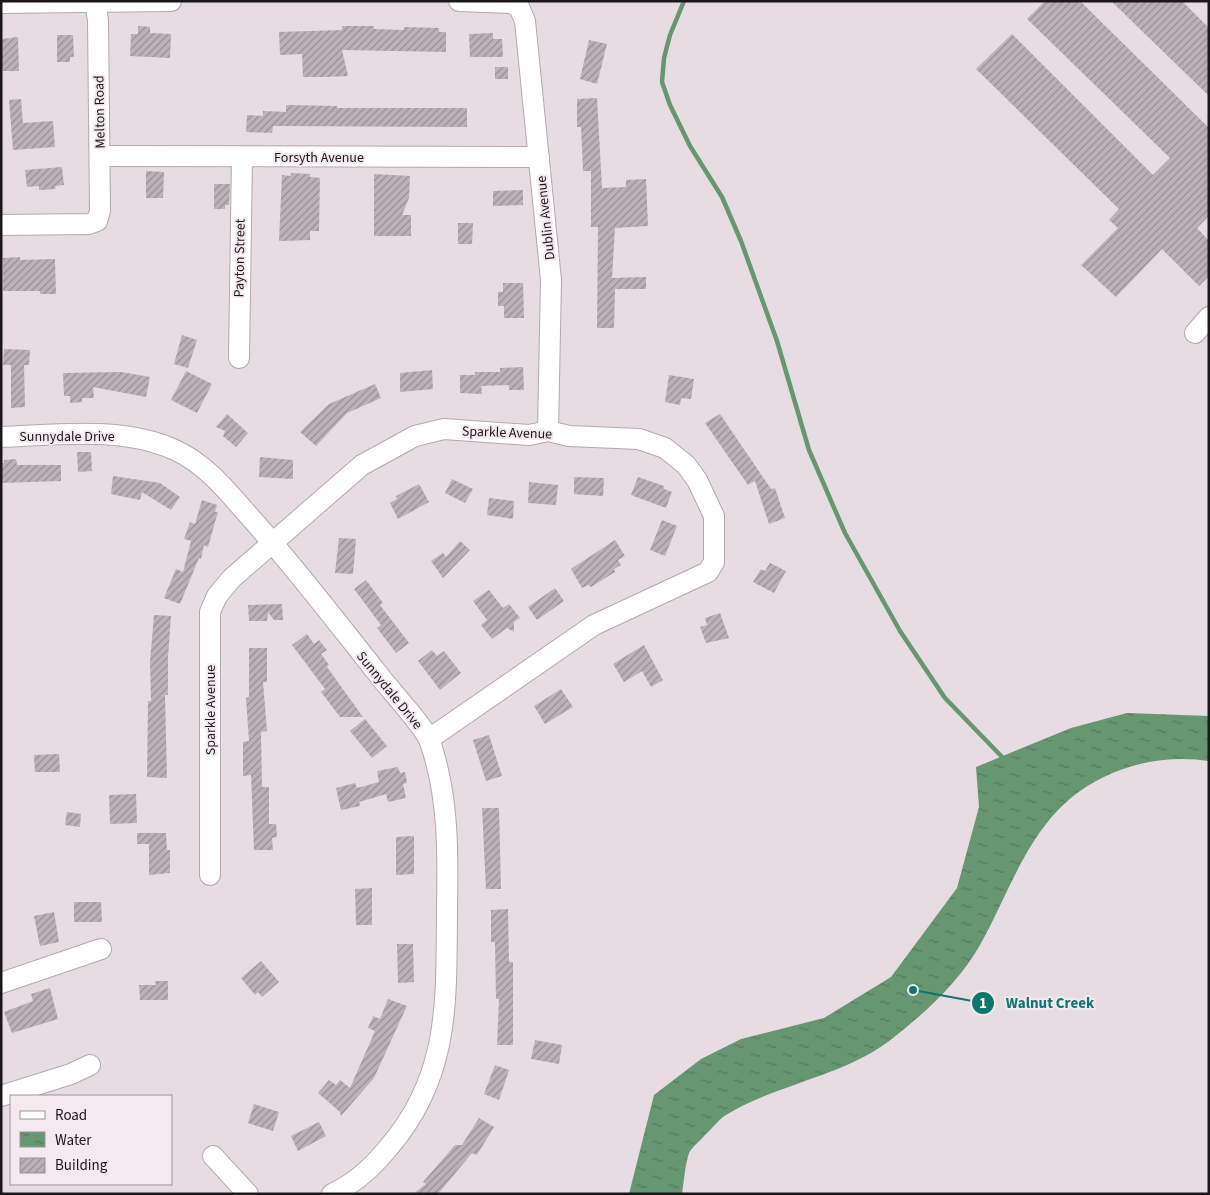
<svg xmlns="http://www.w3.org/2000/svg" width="1210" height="1195" font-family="'Source Sans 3',sans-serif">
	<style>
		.water { fill: url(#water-ripples) }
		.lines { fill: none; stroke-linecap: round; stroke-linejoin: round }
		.stream { stroke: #679672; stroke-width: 4.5 }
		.building { fill: url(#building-hatch) }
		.minor-casing { stroke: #b2a8ae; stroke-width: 22 }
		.minor { stroke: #fff; stroke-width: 20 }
		.labels { text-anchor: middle; stroke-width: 4; stroke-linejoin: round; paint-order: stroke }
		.street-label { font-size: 14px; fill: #1b171a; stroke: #f3e9ef }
		.leader { fill: none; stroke: #0f766e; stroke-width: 2 }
		.callout-dot { fill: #0f766e; stroke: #f3e9ef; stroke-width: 2 }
		.mark-label { font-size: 15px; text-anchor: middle; font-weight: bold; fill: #fff }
		.callout-label { font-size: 15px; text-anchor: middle; font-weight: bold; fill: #0f766e; stroke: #f3e9ef; stroke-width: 4; stroke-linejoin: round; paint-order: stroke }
	</style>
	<defs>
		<pattern id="water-ripples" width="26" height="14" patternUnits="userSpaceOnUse" patternTransform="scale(1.25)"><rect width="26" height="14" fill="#679672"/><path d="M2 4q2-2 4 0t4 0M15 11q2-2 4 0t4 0" fill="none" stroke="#54795d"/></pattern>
		<pattern id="building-hatch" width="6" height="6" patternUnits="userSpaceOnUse" patternTransform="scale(1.25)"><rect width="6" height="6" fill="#bbb1b7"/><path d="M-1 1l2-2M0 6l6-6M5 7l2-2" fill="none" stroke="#978f94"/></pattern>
	</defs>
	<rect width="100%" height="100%" fill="#e6dce2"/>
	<!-- water -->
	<path class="water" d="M1127 713 1209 716V761C1164 754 1117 765 1080 791 1028 828 1010 892 980 945 959 982 926 1012 893 1038 844 1077 778 1083 726 1115 718 1120 711 1130 704 1136 700 1141 692 1147 689 1153 685 1165 684 1181 682 1194H629L654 1095 701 1059 741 1039 824 1018 891 977 957 888 979 807 976 767 1071 728Z"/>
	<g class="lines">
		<!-- stream -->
		<path class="stream" d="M684 1 670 35 664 58 662 82 670 105 690 146 722 197 741 241 777 341 809 450 845 533 900 631 945 698 1006 761"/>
	</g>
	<!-- building -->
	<g class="building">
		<path d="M1045 1H1080L1209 128V216L1197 228 1209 241V276L1199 286 1162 249 1116 297 1081 265 1118 228 1109 220 1119 209 976 69 1012 34 1153 175 1170 158 1027 19Z"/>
		<path d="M1111 1H1182L1209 28V96Z"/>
		<path d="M138 26 150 27V33L171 34 170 58 130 56 131 34H138Z"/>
		<path d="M342 26H374V29L404 30V27L439 28V32H446V52L342 50 348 76 326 77H303L302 54 280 55 279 32 342 30Z"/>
		<path d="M493 33V39H502L503 57H470L469 34Z"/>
		<path d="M57 35H73L74 57H70V62H57Z"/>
		<path d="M18 37 19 71H1V39Z"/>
		<path d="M589 40 607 44 597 84 580 79Z"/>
		<rect x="495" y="67" width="13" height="12"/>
		<path d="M597 98 602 188 626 187V180L646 179 648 226 615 228 612 278 646 277V289H615L614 328H597L598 227H591V171H583L581 127H577V99Z"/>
		<path d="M21 99 23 123 53 121 55 147 13 150 9 100Z"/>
		<path d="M286 105 337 106V108H467V127L273 126 272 133 246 132 247 115 263 116V111L286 112Z"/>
		<path d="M62 167 64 185 55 186 56 189 39 190V186L27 187 25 170Z"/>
		<path d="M146 171 164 172 163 198H146Z"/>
		<path d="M291 173 310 174V177L320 178 319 231H310V240L279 241 282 175 291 176Z"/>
		<path d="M374 174 410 176 409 198 402 215H411V236H374Z"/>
		<path d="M214 184H230L229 205H225V209H214Z"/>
		<path d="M523 190V205L493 206V191Z"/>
		<path d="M458 223H473L472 244H458Z"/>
		<path d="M20 257V260L55 259 56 294H40V291H3V258Z"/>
		<path d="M503 283H523L524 318H504V306H498V292H503Z"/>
		<path d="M182 335 197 340 188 368 174 364Z"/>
		<path d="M4 349 30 350 29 365H24L25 407 11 408V365H3Z"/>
		<path d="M523 367 524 390H509V385L481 386 482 394 460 393V375H475V372H500V368Z"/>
		<path d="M432 370 433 389 400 392V373Z"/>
		<path d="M186 371 212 384 197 413 171 400Z"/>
		<path d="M121 372 150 377 146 397 93 387 94 398H82V402L70 403V396H64L63 373Z"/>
		<path d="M669 375 694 379 691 399 681 398 680 405 665 402Z"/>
		<path d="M375 384 381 398 347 413 316 446 300 432 329 404Z"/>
		<path d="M227 414 248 433 236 447 223 436 225 431 216 427Z"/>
		<path d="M720 414 771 489 775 488 785 518 769 524 755 481 748 485 705 423Z"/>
		<path d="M77 452H91L92 471 78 472Z"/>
		<path d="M260 457 293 460V479L259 477Z"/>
		<path d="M16 459 17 465H61V481L1 483V463H4V460Z"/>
		<path d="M113 476 160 483 180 497 171 510 142 492 140 500 111 494Z"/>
		<path d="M574 477 604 478 603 496 574 494Z"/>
		<path d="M638 477 664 486V489L672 492 666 508 631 495Z"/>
		<path d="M452 479 473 489 465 503 445 493Z"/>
		<path d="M529 482 558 485 556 505 528 503Z"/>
		<path d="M419 484 429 502 398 519 390 503 397 499 396 496Z"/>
		<path d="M489 498 514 501 513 519 487 515Z"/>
		<path d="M202 500 217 505 215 512H218L208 547 204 545 201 559 199 558 180 604 164 598 176 569 183 572 191 541 184 539 190 522 195 524Z"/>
		<path d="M662 520 677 526 665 556 650 550Z"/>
		<path d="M339 538 356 539 353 574 335 573Z"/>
		<path d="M615 540 625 556 618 560 621 565 614 569 615 572 591 587 588 585 582 588 571 569Z"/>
		<path d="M460 541 470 550 443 578 431 561 443 553 446 557Z"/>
		<path d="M770 563 786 571 774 593 753 582 761 569 765 571Z"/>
		<path d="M366 580 383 603 380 605 409 643 396 653 377 628 381 625 354 589Z"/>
		<path d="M555 588 564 601 537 620 528 607Z"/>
		<path d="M489 590 503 608 509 604 520 618 514 622V632L507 628 492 639 481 625 487 620 473 601Z"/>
		<path d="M282 604 283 620H274L268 612 267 621H249L248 605Z"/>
		<path d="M720 613 729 638 706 643 700 627 707 625 705 618Z"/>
		<path d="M154 615 171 616 168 657V695H165L167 778 147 777 148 701H151L150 662Z"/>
		<path d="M307 634 314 644 319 640 327 650 321 654 329 665 327 667 363 717H340L321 692 325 689 292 645Z"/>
		<path d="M644 645 663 680 651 687 642 671 624 682 613 664Z"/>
		<path d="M249 648H267V682H263L267 731 261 732 262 787H269V824H276L277 837 272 838 273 850H254L251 775 243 776V742L249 741 246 698 249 697Z"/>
		<path d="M432 650 437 656 444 651 461 673 440 690 418 661Z"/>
		<path d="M561 689 573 707 545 724 534 706Z"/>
		<path d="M365 719 387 746 372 758 350 731Z"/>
		<path d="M489 735 502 776 486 781 473 740Z"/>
		<path d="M59 754 60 772H35L34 755Z"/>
		<path d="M398 767 400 773 405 772 407 783 403 784 406 798 388 802 386 794 359 802 360 806 341 810 336 788 355 783 357 788 379 782 377 771Z"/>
		<path d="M136 794 137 823 110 824 109 795Z"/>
		<path d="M482 808H499L501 889H486Z"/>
		<path d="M67 812 81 814 80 827 65 825Z"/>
		<path d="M137 833H166L167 850H170V873L149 875V844H137Z"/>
		<path d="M414 836V874L396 875V837Z"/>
		<path d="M372 888V925H356L355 889Z"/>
		<path d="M74 902H101L102 922H74Z"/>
		<path d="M508 909 509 962H513V1045H497L499 999H496L495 942H491V910Z"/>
		<path d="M54 912 59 942 40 946 34 916Z"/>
		<path d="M397 944H413L414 982 398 983Z"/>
		<path d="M261 961 279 982 262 997 258 992 255 995 241 978Z"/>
		<path d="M155 981H168V1000H140L139 985H156Z"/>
		<path d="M50 988 58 1019 12 1033 4 1012 33 1001 31 994Z"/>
		<path d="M388 999 407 1006 374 1078 341 1116 340 1112 318 1093 329 1080 336 1085 340 1080 350 1088 375 1031 368 1028 373 1016 380 1019Z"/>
		<path d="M535 1040 562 1045 559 1064 531 1059Z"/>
		<path d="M495 1065 509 1070 499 1100 484 1094Z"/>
		<path d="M254 1104 279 1112 273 1131 248 1123Z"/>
		<path d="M479 1118 494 1127 477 1155 472 1153 438 1194H413L426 1184 423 1182 455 1145H462Z"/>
		<path d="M319 1122 326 1136 298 1151 291 1136Z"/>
	</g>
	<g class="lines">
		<defs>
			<g id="minor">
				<path d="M459 1 511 3 519 7 525 21 551 280 548 431"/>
				<path d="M1 3 171 1"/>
				<path d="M100 156 539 157"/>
				<path d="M1 225 89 224 97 221 100 211 98 20 95 3"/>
				<path d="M1195 333 1209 317"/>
				<path d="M239 358 242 157"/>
				<path d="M1 437C58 435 122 426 175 450 206 464 228 492 250 517 295 567 336 621 378 674 389 689 425 727 430 742 449 797 448 853 447 910 446 999 451 1075 389 1147 373 1167 356 1183 332 1194"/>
				<path d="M210 875V612L217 596 232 578 362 465 415 436 444 429 529 435 548 431 569 436 639 439 665 448 686 465 697 480 714 516V562L708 572 594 625 429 739"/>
				<path d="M1 983 101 949"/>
				<path d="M1 1096 71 1074 90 1065"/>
				<path d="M213 1156 248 1194"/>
			</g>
		</defs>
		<!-- minor casing -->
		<use href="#minor" class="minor-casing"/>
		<!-- minor -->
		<use href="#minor" class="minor"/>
	</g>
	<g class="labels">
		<!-- street labels -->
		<g class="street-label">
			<text transform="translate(99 112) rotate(-91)" y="5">Melton Road</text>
			<text x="319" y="162">Forsyth Avenue</text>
			<text transform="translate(545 218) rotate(-96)" y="5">Dublin Avenue</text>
			<text transform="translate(239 258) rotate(-89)" y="5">Payton Street</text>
			<text transform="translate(507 432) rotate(2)" y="5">Sparkle Avenue</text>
			<text x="67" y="441">Sunnydale Drive</text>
			<text transform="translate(390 690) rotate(51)" y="5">Sunnydale Drive</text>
			<text transform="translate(210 710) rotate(-90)" y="5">Sparkle Avenue</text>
		</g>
	</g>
	<!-- callouts -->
	<path class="leader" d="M913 990L983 1003"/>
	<g class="callout-dot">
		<circle cx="913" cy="990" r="5"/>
		<circle cx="983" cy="1003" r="12"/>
	</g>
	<g class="mark-label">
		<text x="983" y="1008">1</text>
	</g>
	<g class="callout-label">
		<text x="1050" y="1008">Walnut Creek</text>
	</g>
	<!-- border -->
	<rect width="1210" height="1195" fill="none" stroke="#1b171a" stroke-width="5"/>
	<!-- legend -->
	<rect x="10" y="1095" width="162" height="90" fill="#f3e9ef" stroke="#9d959a"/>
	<rect x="20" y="1111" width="25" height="8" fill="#ffffff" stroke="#9d959a"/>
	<text x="55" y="1120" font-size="15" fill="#1b171a">Road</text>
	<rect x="20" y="1132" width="25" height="15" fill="url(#water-ripples)" stroke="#9d959a"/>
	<text x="55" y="1145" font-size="15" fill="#1b171a">Water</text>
	<rect x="20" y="1158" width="25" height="15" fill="url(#building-hatch)" stroke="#9d959a"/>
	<text x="55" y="1170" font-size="15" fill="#1b171a">Building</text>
</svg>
